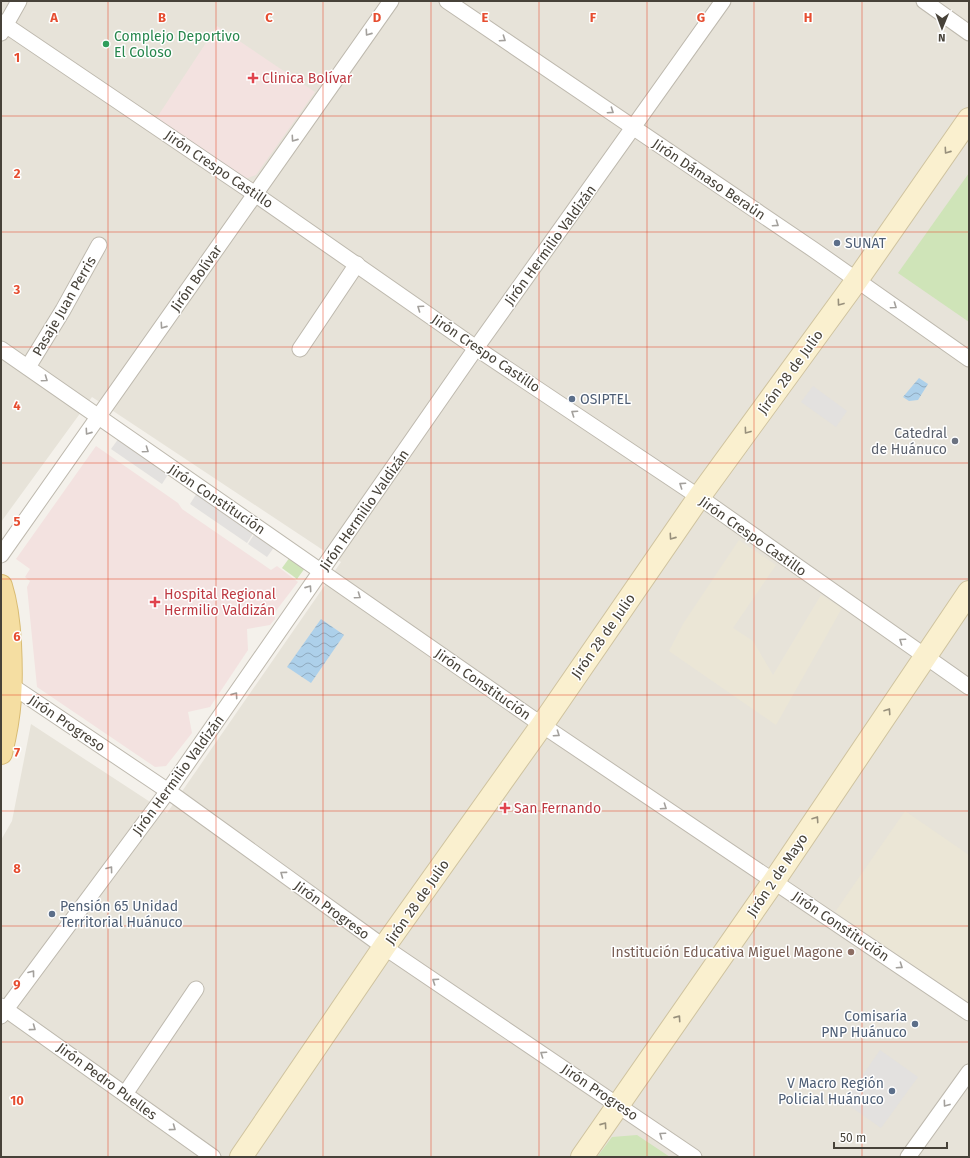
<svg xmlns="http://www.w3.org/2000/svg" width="970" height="1158" font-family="'Fira Sans',sans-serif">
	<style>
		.residential { fill: #e7e3d9 }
		.education { fill: #ebe6d6 }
		.medical { fill: #f3e2e0 }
		.green { fill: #cfe4b8 }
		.parking { fill: #e3e1df }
		.water { fill: url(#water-waves) }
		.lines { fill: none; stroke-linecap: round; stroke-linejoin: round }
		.street-casing { stroke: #beb9ae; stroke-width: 17 }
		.secondary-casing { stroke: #cfc39f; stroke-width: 24 }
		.primary-casing { stroke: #d9bc73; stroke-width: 24 }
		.street { stroke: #fff; stroke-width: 15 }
		.secondary { stroke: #faf0cf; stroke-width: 22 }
		.primary { stroke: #f5dea2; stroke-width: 22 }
		.oneway { stroke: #a3a09c }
		.oneway2 { stroke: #98907c }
		.grid { fill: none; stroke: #e64d30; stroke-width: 1; stroke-opacity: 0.55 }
		.leisure-dot { fill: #2e9e5b; stroke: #fff; stroke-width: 1.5 }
		.health-dot { fill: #e0444e; stroke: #fff; stroke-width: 1.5 }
		.service-dot { fill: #5c6f8a; stroke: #fff; stroke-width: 1.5 }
		.worship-dot { fill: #6b7280; stroke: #fff; stroke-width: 1.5 }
		.education-dot { fill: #8d6e63; stroke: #fff; stroke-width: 1.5 }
		.labels { text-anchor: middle; stroke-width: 3; stroke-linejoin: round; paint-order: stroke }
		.leisure-label { font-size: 14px; fill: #27864d; stroke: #fff; text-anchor: start }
		.health-label { font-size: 14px; fill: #be3a42; stroke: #fff; text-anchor: start }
		.street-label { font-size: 14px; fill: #474239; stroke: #fff }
		.service-label { font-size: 14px; fill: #4e5e75; stroke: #fff; text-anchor: start }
		.worship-label { font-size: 14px; fill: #5b616d; stroke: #fff; text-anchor: end }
		.education-label { font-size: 14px; fill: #785e54; stroke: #fff; text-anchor: end }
		.grid-label { font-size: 13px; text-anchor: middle; font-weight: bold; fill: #e64d30; stroke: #fff; stroke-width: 3; stroke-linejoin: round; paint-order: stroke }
	</style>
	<defs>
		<pattern id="water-waves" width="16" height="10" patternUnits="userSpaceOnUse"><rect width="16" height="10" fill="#add0ea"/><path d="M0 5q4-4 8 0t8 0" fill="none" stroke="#8faabf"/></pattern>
	</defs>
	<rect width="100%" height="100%" fill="#f4f1eb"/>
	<!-- residential -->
	<path class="residential" d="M1 1H969V1157H1V840L12 821 31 724 167 813 341 562 92 397 1 522Z"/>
	<!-- education -->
	<g class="education">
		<path d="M739 540 776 565 733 628 753 641 773 675 821 595 842 608 776 725 669 651 683 624Z"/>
		<path d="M905 811 969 855V1004L835 912Z"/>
	</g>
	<!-- medical -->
	<g class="medical">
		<path d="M217 26 315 92 256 175 245 179 156 119Z"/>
		<path d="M96 446 178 503 182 509 271 570 277 566 298 582 275 612V619L270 625 247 629 248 650 210 707 188 712 192 733 166 766 155 767 37 687 27 587 30 581 25 577 30 569 16 559Z"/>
	</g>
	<!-- green -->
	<g class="green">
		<path d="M969 173V322L898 273Z"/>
		<path d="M290 557 305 568 297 579 282 568Z"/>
		<path d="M637 1135 670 1157H597L612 1137Z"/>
	</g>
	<!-- parking -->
	<g class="parking">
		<path d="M813 386 847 411 836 427 801 402Z"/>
		<path d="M119 438 169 473 162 484 111 449Z"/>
		<path d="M197 493 254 532 247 543 190 504Z"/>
		<path d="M255 533 275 546 267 557 248 544Z"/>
		<path d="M880 1050 918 1077 881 1128 844 1102Z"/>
	</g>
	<!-- water -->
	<g class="water">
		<path d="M919 378 928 384 918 400 909 401 903 397Z"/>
		<path d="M321 619 344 635 311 683 287 667Z"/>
	</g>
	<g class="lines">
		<defs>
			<g id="street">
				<path d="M447 1 814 250 969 359"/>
				<path d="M924 1 969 33"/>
				<path d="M1 22 255 194 476 348 699 497 969 687"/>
				<path d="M1 33 19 1"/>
				<path d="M1 349 542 725 969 1013"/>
				<path d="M300 349 357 264"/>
				<path d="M28 367 63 310 99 245"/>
				<path d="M1 555 391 1"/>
				<path d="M12 686 168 791 384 947 694 1157"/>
				<path d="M1 1006 213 1157"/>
				<path d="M1 1016 168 791 476 348 723 1"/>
				<path d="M125 1094 196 989"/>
				<path d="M908 1157 969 1072"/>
			</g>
			<g id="secondary">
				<path d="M241 1157 384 947 542 725 699 497 857 280 969 119"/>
				<path d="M582 1157 774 881 969 592"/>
			</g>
			<path id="primary" d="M1 586C7 605 9 625 10 644 12 684 11 713 1 753"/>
		</defs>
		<!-- street casing -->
		<use href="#street" class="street-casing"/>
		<!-- secondary casing -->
		<use href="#secondary" class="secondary-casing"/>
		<!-- primary casing -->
		<use href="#primary" class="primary-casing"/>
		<!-- street -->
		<use href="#street" class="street"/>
		<!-- secondary -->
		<use href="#secondary" class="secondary"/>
		<!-- primary -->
		<use href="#primary" class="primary"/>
	</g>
	<!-- one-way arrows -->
	<defs><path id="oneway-chevron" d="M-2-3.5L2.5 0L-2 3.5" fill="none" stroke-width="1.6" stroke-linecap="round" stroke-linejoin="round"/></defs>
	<g class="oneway">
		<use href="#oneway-chevron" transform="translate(368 33) rotate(125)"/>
		<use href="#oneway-chevron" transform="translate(503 39) rotate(34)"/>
		<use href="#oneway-chevron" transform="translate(611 111) rotate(34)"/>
		<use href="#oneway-chevron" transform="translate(294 139) rotate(125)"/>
		<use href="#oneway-chevron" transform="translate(776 224) rotate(34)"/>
		<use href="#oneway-chevron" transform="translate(894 306) rotate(35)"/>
		<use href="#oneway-chevron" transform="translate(420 308) rotate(-145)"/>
		<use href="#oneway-chevron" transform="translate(163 326) rotate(125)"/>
		<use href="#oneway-chevron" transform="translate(45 379) rotate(35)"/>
		<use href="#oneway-chevron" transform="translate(574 413) rotate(-146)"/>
		<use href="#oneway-chevron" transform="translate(88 432) rotate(125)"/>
		<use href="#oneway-chevron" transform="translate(146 450) rotate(35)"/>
		<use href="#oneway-chevron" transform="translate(682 485) rotate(-146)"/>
		<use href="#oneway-chevron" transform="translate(309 588) rotate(-55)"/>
		<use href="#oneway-chevron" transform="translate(358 596) rotate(35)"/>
		<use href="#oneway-chevron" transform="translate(902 641) rotate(-145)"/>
		<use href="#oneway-chevron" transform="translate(235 695) rotate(-55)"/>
		<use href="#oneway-chevron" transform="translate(557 734) rotate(34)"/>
		<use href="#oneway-chevron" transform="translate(664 807) rotate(34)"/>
		<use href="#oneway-chevron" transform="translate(110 869) rotate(-53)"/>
		<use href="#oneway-chevron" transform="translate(283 874) rotate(-144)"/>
		<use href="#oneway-chevron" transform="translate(900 966) rotate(34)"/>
		<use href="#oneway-chevron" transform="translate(32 973) rotate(-53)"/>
		<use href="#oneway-chevron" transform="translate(435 981) rotate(-146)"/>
		<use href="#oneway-chevron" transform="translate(33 1028) rotate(36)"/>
		<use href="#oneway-chevron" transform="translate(543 1054) rotate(-146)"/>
		<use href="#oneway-chevron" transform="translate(946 1104) rotate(126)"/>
		<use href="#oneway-chevron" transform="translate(173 1128) rotate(36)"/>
		<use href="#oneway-chevron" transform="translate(662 1135) rotate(-145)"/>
	</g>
	<g class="oneway2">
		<use href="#oneway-chevron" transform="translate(947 151) rotate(125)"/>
		<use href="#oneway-chevron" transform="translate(840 303) rotate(126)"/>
		<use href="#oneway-chevron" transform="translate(747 431) rotate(126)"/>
		<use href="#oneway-chevron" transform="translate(672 537) rotate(125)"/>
		<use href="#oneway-chevron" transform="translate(888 711) rotate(-56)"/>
		<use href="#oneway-chevron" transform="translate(816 819) rotate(-56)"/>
		<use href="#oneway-chevron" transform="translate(678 1018) rotate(-55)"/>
		<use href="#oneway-chevron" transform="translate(604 1125) rotate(-55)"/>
	</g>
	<!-- grid -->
	<path class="grid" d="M108 1V1157M216 1V1157M323 1V1157M431 1V1157M539 1V1157M647 1V1157M754 1V1157M862 1V1157M1 116H969M1 232H969M1 347H969M1 463H969M1 579H969M1 695H969M1 811H969M1 926H969M1 1042H969"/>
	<!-- markers -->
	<circle class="leisure-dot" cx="106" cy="44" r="4"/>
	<g class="health-dot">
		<path d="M251 72h4v4h4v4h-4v4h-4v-4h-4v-4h4z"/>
		<path d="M153 596h4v4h4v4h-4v4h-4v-4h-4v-4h4z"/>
		<path d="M503 802h4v4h4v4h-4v4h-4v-4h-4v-4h4z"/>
	</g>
	<g class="service-dot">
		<circle cx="837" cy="243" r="4"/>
		<circle cx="572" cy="399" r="4"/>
		<circle cx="52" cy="914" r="4"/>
		<circle cx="915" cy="1024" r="4"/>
		<circle cx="892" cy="1091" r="4"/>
	</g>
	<circle class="worship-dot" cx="955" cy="441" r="4"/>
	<circle class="education-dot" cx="851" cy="952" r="4"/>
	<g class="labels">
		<!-- leisure labels -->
		<g class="leisure-label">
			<text x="114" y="41">Complejo Deportivo<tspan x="114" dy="16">El Coloso</tspan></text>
		</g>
		<!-- health labels -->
		<g class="health-label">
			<text x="262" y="83">Clinica Bolívar</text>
			<text x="164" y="599">Hospital Regional<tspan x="164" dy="16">Hermilio Valdizán</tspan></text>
			<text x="514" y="813">San Fernando</text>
		</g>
		<!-- street labels -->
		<g class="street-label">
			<text transform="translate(219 169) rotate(34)" y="5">Jirón Crespo Castillo</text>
			<text transform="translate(709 179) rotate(34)" y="5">Jirón Dámaso Beraún</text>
			<text transform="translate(550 245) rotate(-54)" y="5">Jirón Hermilio Valdizán</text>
			<text transform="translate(196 278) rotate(-55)" y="5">Jirón Bolívar</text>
			<text transform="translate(64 306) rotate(-60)" y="5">Pasaje Juan Perris</text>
			<text transform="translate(486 353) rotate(34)" y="5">Jirón Crespo Castillo</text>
			<text transform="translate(790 372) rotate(-54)" y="5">Jirón 28 de Julio</text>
			<text transform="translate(217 499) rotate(34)" y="5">Jirón Constitución</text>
			<text transform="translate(364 510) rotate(-55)" y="5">Jirón Hermilio Valdizán</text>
			<text transform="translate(753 536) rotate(35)" y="5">Jirón Crespo Castillo</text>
			<text transform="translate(603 636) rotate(-55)" y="5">Jirón 28 de Julio</text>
			<text transform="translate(483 684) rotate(35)" y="5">Jirón Constitución</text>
			<text transform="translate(67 723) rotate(34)" y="5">Jirón Progreso</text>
			<text transform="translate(178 775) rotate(-54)" y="5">Jirón Hermilio Valdizán</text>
			<text transform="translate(777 875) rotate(-56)" y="5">Jirón 2 de Mayo</text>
			<text transform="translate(417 902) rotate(-55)" y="5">Jirón 28 de Julio</text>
			<text transform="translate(332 910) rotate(36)" y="5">Jirón Progreso</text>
			<text transform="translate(841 926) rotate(34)" y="5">Jirón Constitución</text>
			<text transform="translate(107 1081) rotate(36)" y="5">Jirón Pedro Puelles</text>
			<text transform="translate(600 1092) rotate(34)" y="5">Jirón Progreso</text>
		</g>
		<!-- service labels -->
		<g class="service-label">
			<text x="845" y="248">SUNAT</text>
			<text x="580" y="404">OSIPTEL</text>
			<text x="60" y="911">Pensión 65 Unidad<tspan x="60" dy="16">Territorial Huánuco</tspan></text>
			<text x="907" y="1021" text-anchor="end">Comisaría<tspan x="907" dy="16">PNP Huánuco</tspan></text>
			<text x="884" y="1088" text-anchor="end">V Macro Región<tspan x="884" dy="16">Policial Huánuco</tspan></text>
		</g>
		<!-- worship labels -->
		<g class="worship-label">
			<text x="947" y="438">Catedral<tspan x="947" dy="16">de Huánuco</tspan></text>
		</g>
		<!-- education labels -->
		<g class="education-label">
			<text x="843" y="957">Institución Educativa Miguel Magone</text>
		</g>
	</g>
	<g class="grid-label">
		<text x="54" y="22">A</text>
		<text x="162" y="22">B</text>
		<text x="269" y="22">C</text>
		<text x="377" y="22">D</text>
		<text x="485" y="22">E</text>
		<text x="593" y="22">F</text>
		<text x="701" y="22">G</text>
		<text x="808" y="22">H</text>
		<text x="17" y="62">1</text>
		<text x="17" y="178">2</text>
		<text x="17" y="294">3</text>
		<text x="17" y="410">4</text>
		<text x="17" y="526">5</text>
		<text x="17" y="641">6</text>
		<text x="17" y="757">7</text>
		<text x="17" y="873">8</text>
		<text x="17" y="989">9</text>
		<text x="17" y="1105">10</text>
	</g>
	<!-- border -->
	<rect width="970" height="1158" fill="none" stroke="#474239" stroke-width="4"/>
	<!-- north arrow -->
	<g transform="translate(942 28) rotate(181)" stroke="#ffffff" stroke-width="3" paint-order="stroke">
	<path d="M0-3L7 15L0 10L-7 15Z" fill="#474239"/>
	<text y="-6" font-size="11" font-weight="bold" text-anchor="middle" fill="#474239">N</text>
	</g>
	<!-- scale -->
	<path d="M834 1142v6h113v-6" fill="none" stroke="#474239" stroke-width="2"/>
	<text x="840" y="1142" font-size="12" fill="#474239" stroke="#ffffff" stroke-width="3" paint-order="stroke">50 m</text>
</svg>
